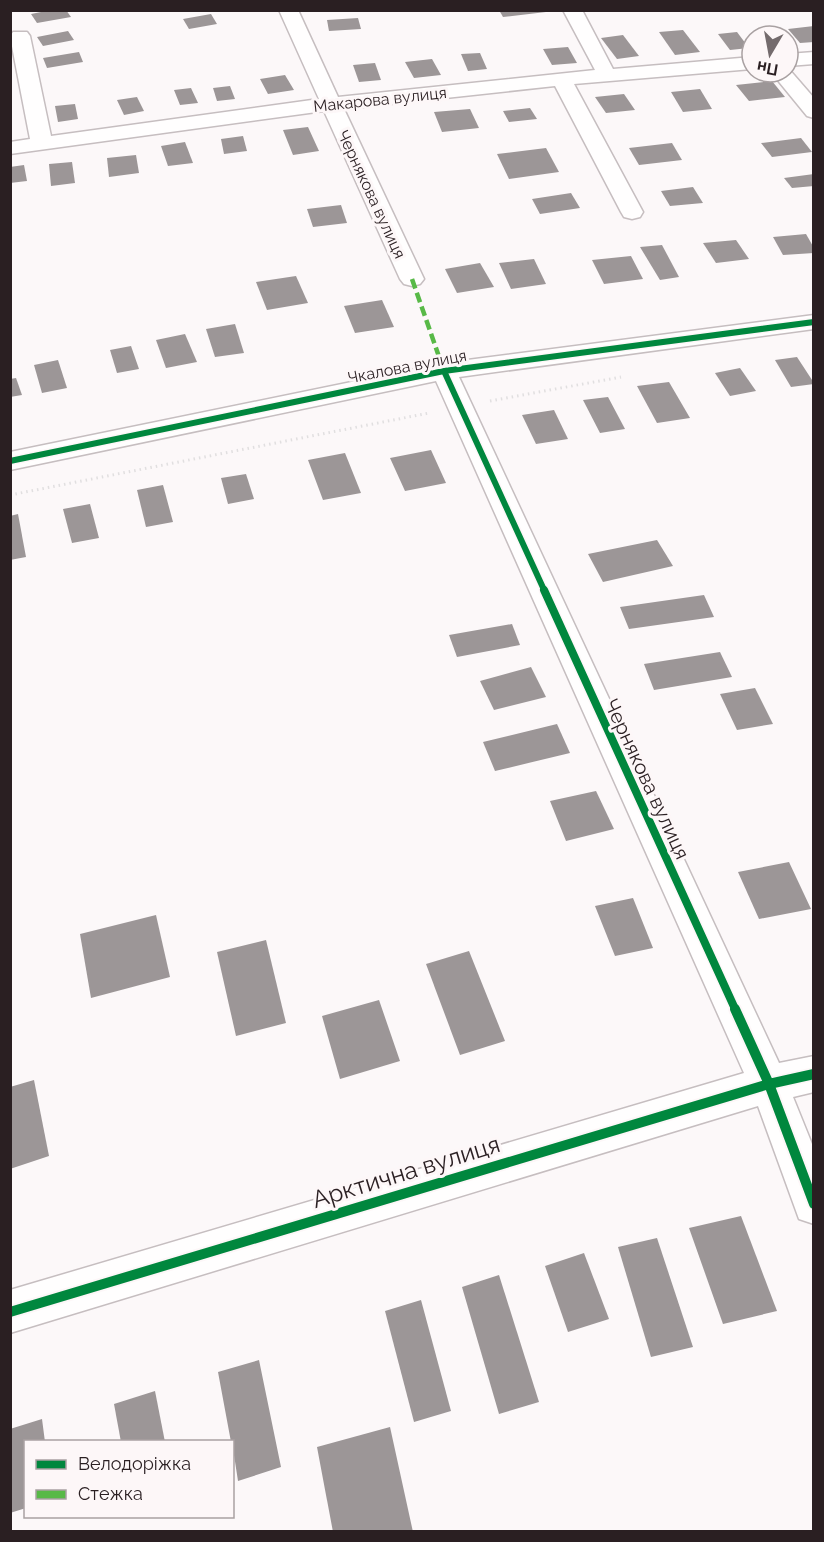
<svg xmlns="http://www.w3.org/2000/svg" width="824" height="1542" font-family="Raleway,sans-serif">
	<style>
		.building { fill: #9c9697 }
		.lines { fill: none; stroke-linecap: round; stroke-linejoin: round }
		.minor-casing { stroke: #c6bec0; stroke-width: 3 }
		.path { stroke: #e1dfe0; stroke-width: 3; stroke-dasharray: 1.5 4; stroke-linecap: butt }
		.minor { fill: #fffefe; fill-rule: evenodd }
		.quiet { stroke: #58b947; stroke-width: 4.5; stroke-dasharray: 10 4.5; stroke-linecap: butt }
		.cycleway-far2-casing { stroke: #fdf7f8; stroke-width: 9 }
		.cycleway-far1-casing { stroke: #fdf7f8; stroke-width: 11 }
		.cycleway-casing { stroke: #fdf7f8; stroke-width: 14 }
		.cycleway-far2 { stroke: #00873e; stroke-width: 6 }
		.cycleway-far1 { stroke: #00873e; stroke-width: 8 }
		.cycleway { stroke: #00873e; stroke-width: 10 }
		.labels { text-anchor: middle; stroke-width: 6; stroke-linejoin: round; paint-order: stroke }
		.far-street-label { font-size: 16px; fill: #2a1f22; stroke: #fdf7f8 }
		.street-label { font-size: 20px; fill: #2a1f22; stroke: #fdf7f8 }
		.near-street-label { font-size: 24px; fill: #2a1f22; stroke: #fdf7f8 }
	</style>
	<rect width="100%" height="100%" fill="#fcf8f9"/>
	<!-- building -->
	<g class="building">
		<path d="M51 10H66L71 17 37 23 31 14Z"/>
		<path d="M499 10H546V12L503 17Z"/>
		<path d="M211 14 217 24 189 29 183 19Z"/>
		<path d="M358 18 361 29 329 31 327 20Z"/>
		<path d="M814 26V42L800 43 788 29Z"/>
		<path d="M683 30 700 52 675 55 659 32Z"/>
		<path d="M68 31 74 40 43 46 37 37Z"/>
		<path d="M737 32 749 48 730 50 718 34Z"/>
		<path d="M623 35 639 56 617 59 601 38Z"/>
		<path d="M568 47 577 63 552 65 543 49Z"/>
		<path d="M79 52 83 62 47 68 43 58Z"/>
		<path d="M480 53 487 69 468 71 461 54Z"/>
		<path d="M432 59 441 75 414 78 405 62Z"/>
		<path d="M375 63 381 80 359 82 353 65Z"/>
		<path d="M285 75 294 90 268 94 260 79Z"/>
		<path d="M772 81 785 97 749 101 736 85Z"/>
		<path d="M230 86 235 99 217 101 213 88Z"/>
		<path d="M191 88 198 103 180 105 174 90Z"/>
		<path d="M700 89 712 109 683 112 671 92Z"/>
		<path d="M624 94 635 110 606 113 595 97Z"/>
		<path d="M137 97 144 111 124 115 117 100Z"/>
		<path d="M75 104 78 119 58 122 55 106Z"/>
		<path d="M530 108 537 119 509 122 503 111Z"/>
		<path d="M470 109 479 128 442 132 434 112Z"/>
		<path d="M308 127 319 151 293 155 283 130Z"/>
		<path d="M243 136 247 151 224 154 221 139Z"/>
		<path d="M801 138 812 152 772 157 761 143Z"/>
		<path d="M185 142 193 163 168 166 161 146Z"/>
		<path d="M672 143 682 160 639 165 629 148Z"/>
		<path d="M546 148 559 172 509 179 497 154Z"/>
		<path d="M136 155 139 173 109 177 107 158Z"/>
		<path d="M72 162 75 183 51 186 49 164Z"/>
		<path d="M24 165 27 181 10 183V167Z"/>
		<path d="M814 174V186L792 188 784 178Z"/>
		<path d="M693 187 703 203 670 206 661 191Z"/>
		<path d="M571 193 580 208 540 214 532 199Z"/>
		<path d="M341 205 347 223 313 227 307 209Z"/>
		<path d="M806 234 814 248V253L783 255 773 237Z"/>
		<path d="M736 240 749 259 716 263 703 243Z"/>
		<path d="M662 245 679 277 660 280 640 247Z"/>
		<path d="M631 256 643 279 604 284 592 260Z"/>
		<path d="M534 259 546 284 511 289 499 263Z"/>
		<path d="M480 263 494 287 457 293 445 269Z"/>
		<path d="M296 276 308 303 267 310 256 282Z"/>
		<path d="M382 300 394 327 355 333 344 306Z"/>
		<path d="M235 324 244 353 215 357 206 329Z"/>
		<path d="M185 334 197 362 166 368 156 340Z"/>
		<path d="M131 346 139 369 117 373 110 350Z"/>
		<path d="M797 357 814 383V384L791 387 775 360Z"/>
		<path d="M58 360 67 388 42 393 34 365Z"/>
		<path d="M740 368 756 391 730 396 715 373Z"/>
		<path d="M16 378 22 395 10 397V379Z"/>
		<path d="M669 382 690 418 657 423 637 386Z"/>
		<path d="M608 397 625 429 600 433 583 400Z"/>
		<path d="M554 410 568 439 536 444 522 415Z"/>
		<path d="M431 450 446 483 405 491 390 458Z"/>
		<path d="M345 453 361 493 323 500 308 460Z"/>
		<path d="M246 474 254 499 228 504 221 478Z"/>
		<path d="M163 485 173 522 146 527 137 490Z"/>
		<path d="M90 504 99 538 72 543 63 509Z"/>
		<path d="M18 514 26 557 10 560V516Z"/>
		<path d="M657 540 673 566 603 582 588 554Z"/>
		<path d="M704 595 714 617 629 629 620 607Z"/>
		<path d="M512 624 520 645 457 657 449 635Z"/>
		<path d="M720 652 732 677 654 690 644 664Z"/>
		<path d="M531 667 546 697 494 710 480 681Z"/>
		<path d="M755 688 773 724 737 730 720 694Z"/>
		<path d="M557 724 570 753 495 771 483 742Z"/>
		<path d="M596 791 614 829 566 841 550 801Z"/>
		<path d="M789 862 811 909 759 919 738 872Z"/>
		<path d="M633 898 653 948 615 956 595 906Z"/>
		<path d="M156 915 170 977 91 998 80 934Z"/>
		<path d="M266 940 286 1023 236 1036 217 952Z"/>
		<path d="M469 951 505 1041 460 1055 426 964Z"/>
		<path d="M379 1000 400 1061 340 1079 322 1016Z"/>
		<path d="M34 1080 49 1156 10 1169V1087Z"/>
		<path d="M741 1216 777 1311 723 1324 689 1228Z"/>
		<path d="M657 1238 693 1347 651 1357 618 1247Z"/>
		<path d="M584 1253 609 1319 568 1332 545 1266Z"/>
		<path d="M499 1275 539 1402 499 1414 462 1287Z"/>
		<path d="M421 1300 451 1411 414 1422 385 1311Z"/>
		<path d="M259 1360 281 1467 238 1481 232 1442H231L218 1372Z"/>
		<path d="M155 1391 165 1442H121L114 1404Z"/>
		<path d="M42 1419 45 1442H26V1508L10 1513V1429Z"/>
		<path d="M390 1427 413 1532H333L317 1447Z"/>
	</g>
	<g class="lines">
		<defs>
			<g id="minor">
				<path d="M279 10H298L338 97 595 70 563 10H582L613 69 752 57V69L574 84 643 212 640 217 632 219 624 217 621 212 555 86 344 109 424 279 420 284 412 286 404 284 400 279 324 111 10 154V142L30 139 10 36 13 32H27L30 36 51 136 319 99Z"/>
				<path d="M814 52V64L788 66V54Z"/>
				<path d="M788 68 814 98V118L807 116 771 72H788Z"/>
				<path d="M814 315V329L459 377 779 1063 814 1056V1092L793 1097 814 1149V1224L799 1219 758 1106 10 1333V1290L744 1073 436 381 10 470V452L444 363Z"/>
			</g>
		</defs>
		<!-- minor casing -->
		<use href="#minor" class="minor-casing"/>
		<!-- path -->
		<g class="path">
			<path d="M490 401 621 377"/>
			<path d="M10 495 429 413"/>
		</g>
		<!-- minor -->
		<use href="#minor" class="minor"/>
		<!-- quiet -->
		<path class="quiet" d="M412 279 444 371"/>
		<defs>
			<g id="cycleway-far2">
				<path d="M444 371 545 592"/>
				<path d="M10 461 444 371 814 322"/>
			</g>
			<path id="cycleway-far1" d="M544 590 736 1011"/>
			<g id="cycleway">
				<path d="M735 1009 769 1084 814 1204"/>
				<path d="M10 1312 769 1084 814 1074"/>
			</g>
		</defs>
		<!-- cycleway-far2 casing -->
		<use href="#cycleway-far2" class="cycleway-far2-casing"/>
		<!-- cycleway-far1 casing -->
		<use href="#cycleway-far1" class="cycleway-far1-casing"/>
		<!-- cycleway casing -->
		<use href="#cycleway" class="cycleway-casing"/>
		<!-- cycleway-far2 -->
		<use href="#cycleway-far2" class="cycleway-far2"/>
		<!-- cycleway-far1 -->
		<use href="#cycleway-far1" class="cycleway-far1"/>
		<!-- cycleway -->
		<use href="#cycleway" class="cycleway"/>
	</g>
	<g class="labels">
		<!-- far-street labels -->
		<g class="far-street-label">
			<text transform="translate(380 99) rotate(-6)" y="6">Макарова вулиця</text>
			<text transform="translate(372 194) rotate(65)" y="6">Чернякова вулиця</text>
			<text transform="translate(407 366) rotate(-11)" y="6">Чкалова вулиця</text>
		</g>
		<!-- street labels -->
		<g class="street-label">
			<text transform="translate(647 779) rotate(65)" y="7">Чернякова вулиця</text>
		</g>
		<!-- near-street labels -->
		<g class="near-street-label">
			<text transform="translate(406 1172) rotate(-17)" y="8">Арктична вулиця</text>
		</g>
	</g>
	<!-- border -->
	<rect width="824" height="1542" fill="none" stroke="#2a1f22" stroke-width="24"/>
	<!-- legend -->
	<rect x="24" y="1440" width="210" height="78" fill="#fdf7f8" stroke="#a9a1a2" stroke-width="1.5"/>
	<rect x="36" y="1460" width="30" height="9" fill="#00873e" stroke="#a9a1a2" stroke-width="1.5"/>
	<text x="78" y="1470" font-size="18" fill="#2a1f22">Велодоріжка</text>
	<rect x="36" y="1490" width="30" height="9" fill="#58b947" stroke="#a9a1a2" stroke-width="1.5"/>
	<text x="78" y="1500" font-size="18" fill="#2a1f22">Стежка</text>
	<!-- north arrow -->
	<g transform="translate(770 54) rotate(190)"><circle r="28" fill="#fdf7f8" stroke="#a9a1a2" stroke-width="1.5"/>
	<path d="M0-4.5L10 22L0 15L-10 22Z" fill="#746b6d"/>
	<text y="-9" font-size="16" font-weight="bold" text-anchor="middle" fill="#2a1f22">Пн</text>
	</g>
</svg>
